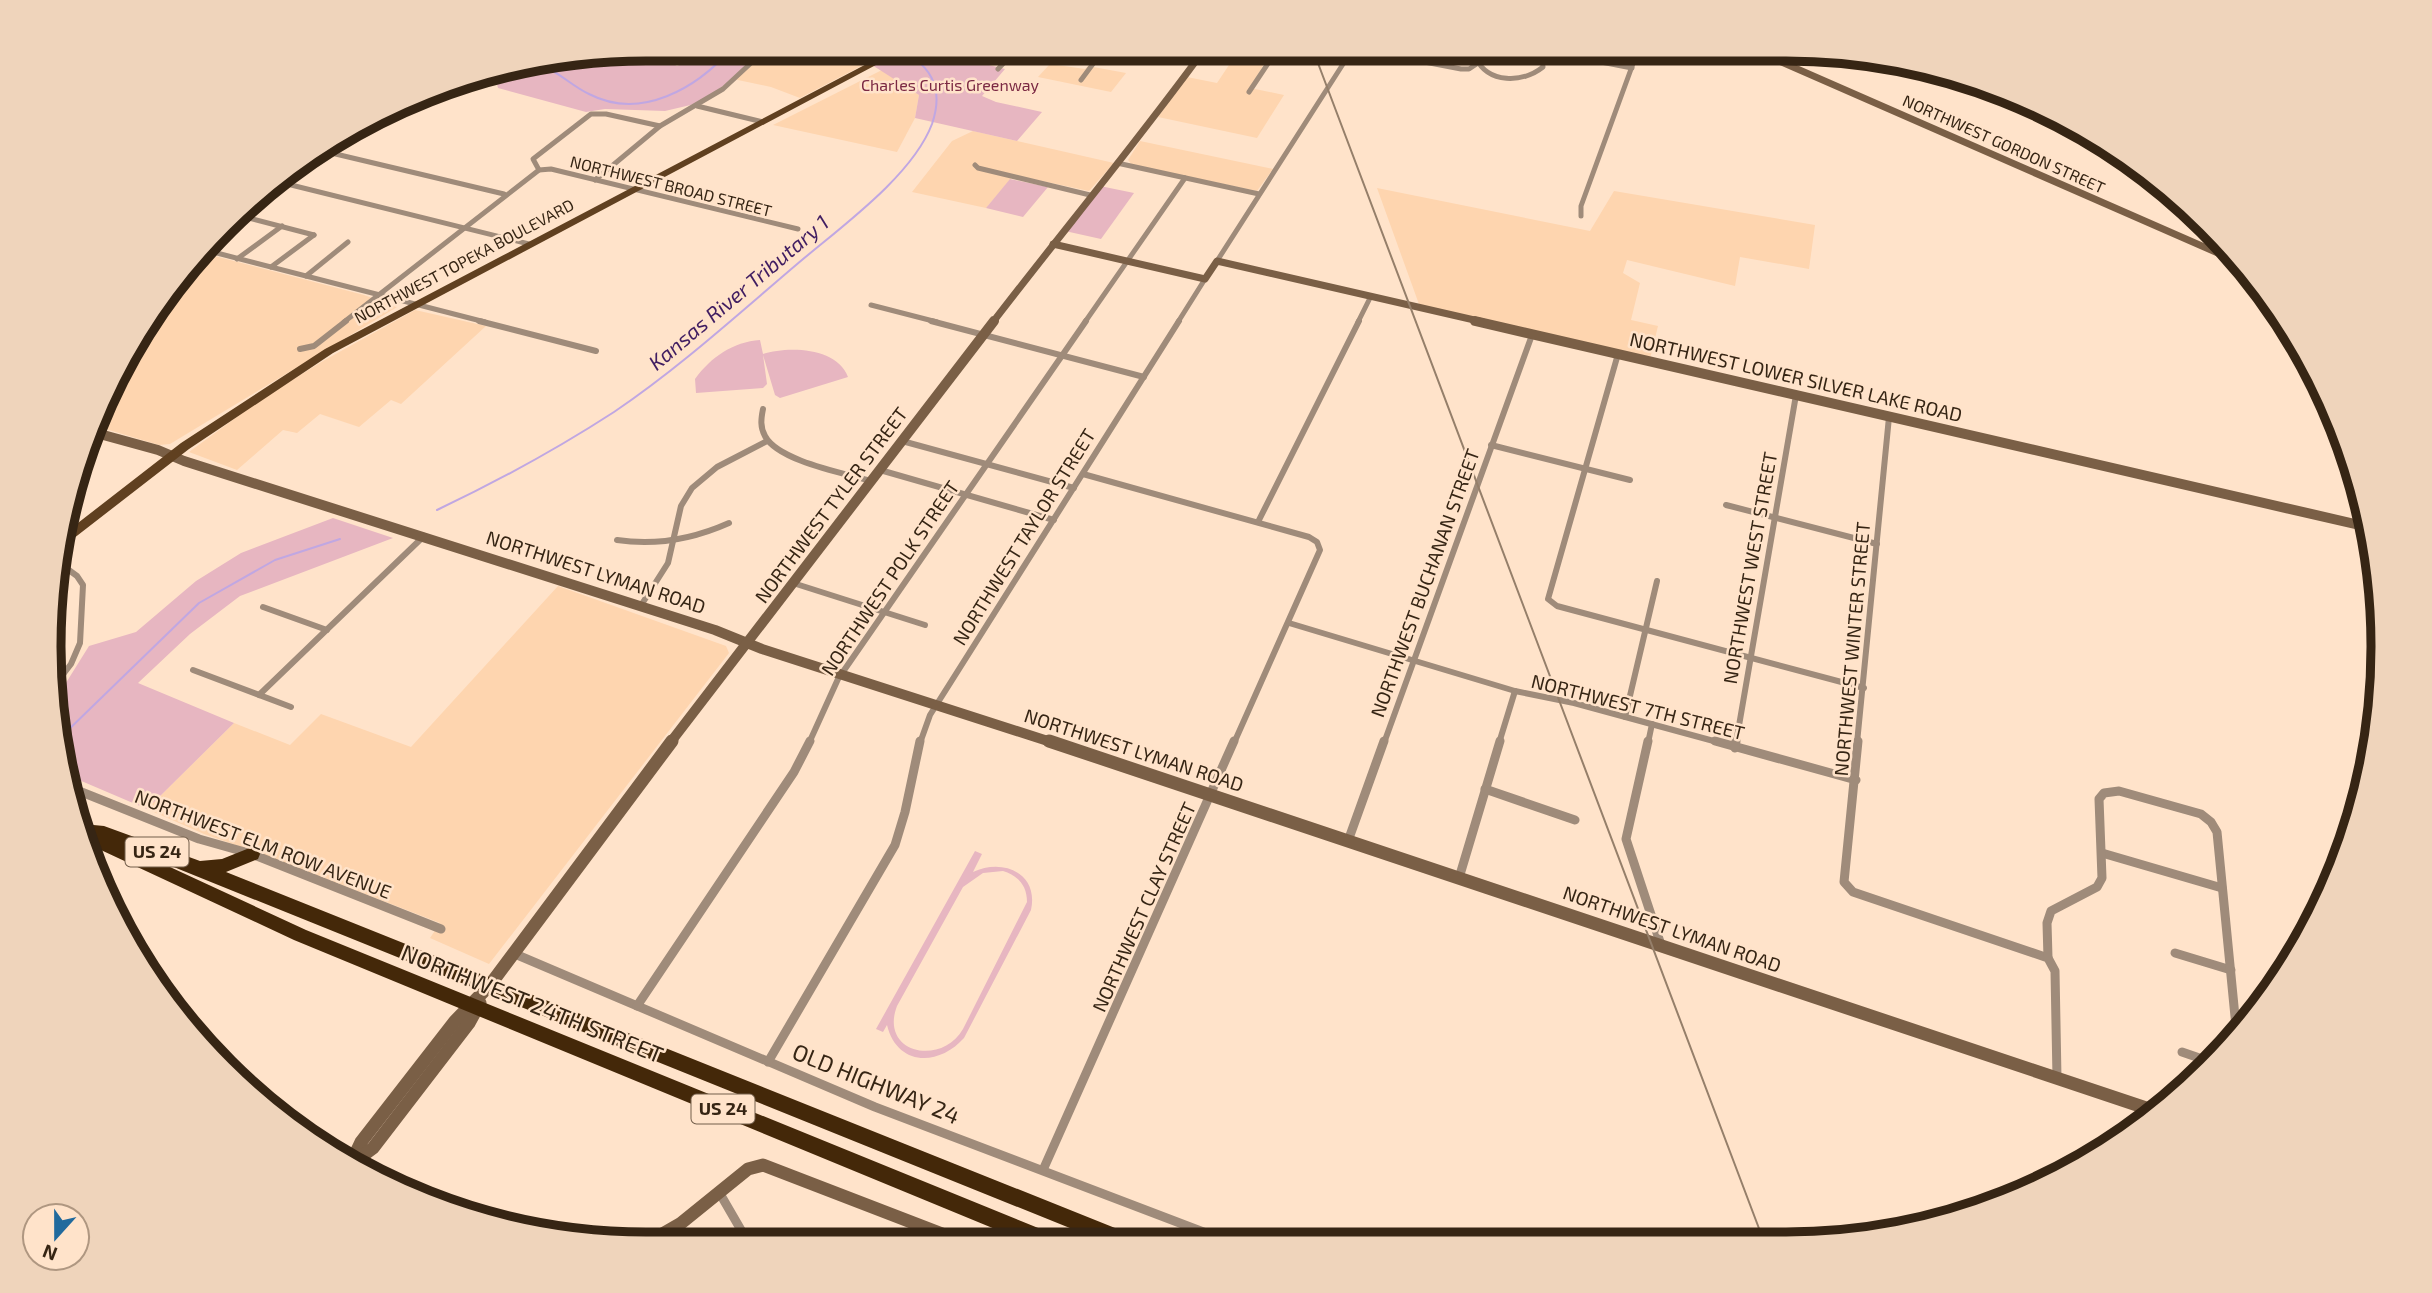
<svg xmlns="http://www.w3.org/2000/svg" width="2432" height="1293" font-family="'Exo 2',sans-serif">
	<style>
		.built { fill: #fed5af }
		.green { fill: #e7b6c1; fill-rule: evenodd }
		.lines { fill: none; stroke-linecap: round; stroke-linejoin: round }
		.stream { stroke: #c0a7e2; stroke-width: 2 }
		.street-far2 { stroke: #9f8b7a; stroke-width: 5 }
		.street-far1 { stroke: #9f8b7a; stroke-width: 6 }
		.street { stroke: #9f8b7a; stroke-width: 9 }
		.secondary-far2 { stroke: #7a5f46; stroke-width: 7 }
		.secondary-far1 { stroke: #7a5f46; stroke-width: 10 }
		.secondary { stroke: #7a5f46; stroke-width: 13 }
		.primary { fill: #604020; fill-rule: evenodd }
		.highway { fill: #442809; fill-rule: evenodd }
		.rail { stroke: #957f6a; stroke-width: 2 }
		.labels { text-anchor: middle; stroke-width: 5; stroke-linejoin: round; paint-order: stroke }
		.far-park-label { font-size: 16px; fill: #7b2943; stroke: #ffe3ca }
		.far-street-label { font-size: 16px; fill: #362514; stroke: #ffe3ca }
		.shield { fill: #ffe3ca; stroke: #725e4b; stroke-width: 2 }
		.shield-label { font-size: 18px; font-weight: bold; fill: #362514 }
		.street-label { font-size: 19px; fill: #362514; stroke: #ffe3ca }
		.water-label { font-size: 21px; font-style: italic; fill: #401d61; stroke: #ffe3ca }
		.near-street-label { font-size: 23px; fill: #362514; stroke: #ffe3ca }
		.rim { fill: none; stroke: #362514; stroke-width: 9 }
	</style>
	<rect width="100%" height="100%" fill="#ffe3ca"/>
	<!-- built -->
	<g class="built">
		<path d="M763 49H847L869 62 800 98 771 87 733 79Z"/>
		<path d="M1239 50 1268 57 1250 88 1284 95 1257 138 1158 117 1187 77 1217 83Z"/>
		<path d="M1050 64 1085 69 1088 66 1126 73 1111 92 1038 77Z"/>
		<path d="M882 70 919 95 915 118 897 152 773 125Z"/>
		<path d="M973 131 1114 163 1089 191 1014 175 986 208 912 192 952 141Z"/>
		<path d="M1140 141 1273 169 1257 191 1132 165 1128 160Z"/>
		<path d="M1377 188 1590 231 1614 191 1815 225 1809 269 1740 257 1735 286 1627 260 1623 273 1640 283 1631 320 1658 326 1650 359 1420 307Z"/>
		<path d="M207 254 364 295 397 307 170 444 159 445 99 427 149 315Z"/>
		<path d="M415 310 486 326 401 404 391 400 359 427 320 414 297 433 283 430 237 470 189 452 263 398 323 361Z"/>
		<path d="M558 586 726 646 729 653 489 964 430 938 440 923 273 858 204 834 147 809 234 723 290 745 321 714 411 747Z"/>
	</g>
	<!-- green -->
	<g class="green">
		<path d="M645 49 677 66 698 57 706 49H763L733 79 699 103 665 111 605 109 586 112 498 88 497 84 505 78 492 75Z"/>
		<path d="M847 49H977L969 60 1005 69 982 96 996 102 1042 112 1017 141 915 118 919 95Z"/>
		<path d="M1010 179 1048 187 1023 217 986 208Z"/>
		<path d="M1100 186 1134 193 1101 239 1065 231Z"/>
		<path d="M760 340 763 354C788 346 837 347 848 377L780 398 775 395 763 355 767 384 763 388 696 393 695 379C711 357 733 342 760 340Z"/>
		<path d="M333 518 393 538 240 596 190 634 138 683 234 723 147 809 72 777 54 702 89 646 136 632 196 581 241 553Z"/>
		<path d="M975 851 982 854 973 872C1003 858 1039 873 1031 910L964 1038C938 1067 897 1066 887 1025L883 1032 876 1029ZM1003 871C1019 876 1027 886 1027 902L963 1029C941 1067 879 1053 897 1006L963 887 983 873Z"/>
	</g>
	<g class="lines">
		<!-- stream -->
		<g class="stream">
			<path d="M543 66C560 73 572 86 589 94 641 121 697 88 731 49"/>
			<path d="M437 510C498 481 557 449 614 412 679 368 736 316 796 265 838 229 912 177 932 124 941 98 938 76 915 59"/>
			<path d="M62 736 199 603 275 560 340 539"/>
		</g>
		<!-- street-far2 -->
		<g class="street-far2">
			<path d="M1241 50 1270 56"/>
			<path d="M1362 50 1461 69H1469L1478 63"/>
			<path d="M1482 50 1476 58C1488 84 1523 83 1543 67L1542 58 1533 50"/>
			<path d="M1544 61 1570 56 1632 68"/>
			<path d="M1793 67 1798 50"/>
			<path d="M998 69 1017 49"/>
			<path d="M1081 80 1104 49"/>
			<path d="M1249 92 1277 50"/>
			<path d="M697 106 763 122"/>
			<path d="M323 151 504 194"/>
			<path d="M1117 163 1259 194"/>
			<path d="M975 165 978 168 1090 195"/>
			<path d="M539 170 533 159 591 114H606L660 126"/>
			<path d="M595 180 660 126 723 89 766 49"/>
			<path d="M275 181 529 244"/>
			<path d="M1581 216V206L1638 50"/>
			<path d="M222 238 249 218 314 235"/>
			<path d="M209 251 485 322"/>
			<path d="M237 259 282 226"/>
			<path d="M1217 261 1352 50"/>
			<path d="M271 267 314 235"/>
			<path d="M306 276 348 242"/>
			<path d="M871 305 937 322"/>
			<path d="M344 322 539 170 551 169 798 229"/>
			<path d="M1085 322 1185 178"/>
			<path d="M1178 322 1205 279"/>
			<path d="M1358 322 1370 298"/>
		</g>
		<!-- street-far1 -->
		<g class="street-far1">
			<path d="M479 321 596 351"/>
			<path d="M931 321 1144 377"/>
			<path d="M300 349 314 346 346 321"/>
			<path d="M1618 354 1548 599 1557 606 1864 688"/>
			<path d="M763 409C761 419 760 427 765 436 778 461 844 473 871 481"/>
			<path d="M902 441 1074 488"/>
			<path d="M1491 445 1630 480"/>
			<path d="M880 470 1054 520"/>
			<path d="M1083 474 1309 537 1317 542 1320 550 1234 743"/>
			<path d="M1726 505 1877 544"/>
			<path d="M1258 522 1359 321"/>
			<path d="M617 540C656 546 693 539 729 523"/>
			<path d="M793 583 925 625"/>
			<path d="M263 607 327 630"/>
			<path d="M640 607 668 563 681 506 692 488 717 467 767 441"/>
			<path d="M1289 623 1515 691 1574 703 1721 743"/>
			<path d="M193 670 291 707"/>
			<path d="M51 690 71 664 80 643 83 585 77 576 62 565"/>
			<path d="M259 695 424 536"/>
			<path d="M1625 717 1657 581"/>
			<path d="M809 743 838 679 1086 321"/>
			<path d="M920 743 930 715 1179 321"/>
			<path d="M1384 743 1532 335"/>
			<path d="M1499 743 1515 691"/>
			<path d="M1648 743 1652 724"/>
			<path d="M1736 743 1796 395"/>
			<path d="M1857 743 1889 417"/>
		</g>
		<!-- street -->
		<g class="street">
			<path d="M1648 741 1626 839 1661 945"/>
			<path d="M1715 741 1856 780"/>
			<path d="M1858 741 1844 882 1853 892 2048 958 2055 971 2057 1078"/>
			<path d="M1735 748 1736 741"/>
			<path d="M74 789 199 839 252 854 441 929"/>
			<path d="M1485 789 1575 820"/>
			<path d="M1348 841 1384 741"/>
			<path d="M2102 853 2222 888"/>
			<path d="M1459 878 1500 741"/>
			<path d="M2175 953 2231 970"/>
			<path d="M515 954 875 1107 1227 1241"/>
			<path d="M2048 958 2047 923 2051 911 2097 887 2102 878 2099 799 2104 793 2119 791 2201 814 2211 822 2217 832 2237 1037"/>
			<path d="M637 1006 794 772 810 741"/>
			<path d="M2182 1052 2211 1062"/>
			<path d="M768 1062 895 845 905 812 920 741"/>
			<path d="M1043 1170 1234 741"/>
			<path d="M719 1192 748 1242"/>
		</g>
		<!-- secondary-far2 -->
		<g class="secondary-far2">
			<path d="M1754 50 2243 264"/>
			<path d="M1053 244 1205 279 1217 261 1483 322"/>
			<path d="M993 322C1063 231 1136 143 1204 50"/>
		</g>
		<!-- secondary-far1 -->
		<g class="secondary-far1">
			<path d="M1475 321 2368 527"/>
			<path d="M96 433 158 450 184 461 715 630 762 649 1054 743"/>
			<path d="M670 743 994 321"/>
		</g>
		<!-- secondary -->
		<g class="secondary">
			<path d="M1049 741 2158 1112"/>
			<path d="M352 1161 361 1142 455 1021 490 985 672 741"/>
			<path d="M354 1162 373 1148 469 1023 480 1003"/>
			<path d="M371 1174 410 1193"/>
			<path d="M647 1243 680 1224 748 1169 763 1165 963 1242"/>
		</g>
		<!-- primary -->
		<path class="primary" d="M895 49H906L333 353 189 449 69 542 64 543 65 533 181 443 325 349Z"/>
		<!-- highway -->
		<path class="highway" d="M83 824 104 826 200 861 222 859 252 847 258 849 260 854 258 859 226 872 1125 1232 1132 1234 1134 1241H1102L144 855 306 930 1053 1234 1055 1241H1024L294 940 88 844Z"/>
		<!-- rail -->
		<path class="rail" d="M1313 50 1763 1239"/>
	</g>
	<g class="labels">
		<!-- far-park labels -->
		<g class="far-park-label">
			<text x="950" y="91">Charles Curtis Greenway</text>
		</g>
		<!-- far-street labels -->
		<g class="far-street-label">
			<text transform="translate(2004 144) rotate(24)" y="6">NORTHWEST GORDON STREET</text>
			<text transform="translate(671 186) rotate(14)" y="6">NORTHWEST BROAD STREET</text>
			<text transform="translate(464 261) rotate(-28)" y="6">NORTHWEST TOPEKA BOULEVARD</text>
		</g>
		<!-- shield labels -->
		<g class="shield">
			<rect x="125.5" y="837.5" width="63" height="29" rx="5"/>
			<rect x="691.5" y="1094.5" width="63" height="29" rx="5"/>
		</g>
		<g class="shield-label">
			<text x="157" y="858">US 24</text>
			<text x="723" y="1115">US 24</text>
		</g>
		<!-- street labels -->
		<g class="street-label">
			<text transform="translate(1796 377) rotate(13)" y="7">NORTHWEST LOWER SILVER LAKE ROAD</text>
			<text transform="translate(831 505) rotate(-53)" y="7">NORTHWEST TYLER STREET</text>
			<text transform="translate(1024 537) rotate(-58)" y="7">NORTHWEST TAYLOR STREET</text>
			<text transform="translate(1750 568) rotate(-80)" y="7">NORTHWEST WEST STREET</text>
			<text transform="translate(596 572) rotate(18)" y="7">NORTHWEST LYMAN ROAD</text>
			<text transform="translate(890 578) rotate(-56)" y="7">NORTHWEST POLK STREET</text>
			<text transform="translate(1425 583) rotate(-70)" y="7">NORTHWEST BUCHANAN STREET</text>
			<text transform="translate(1852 649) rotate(-85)" y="7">NORTHWEST WINTER STREET</text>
			<text transform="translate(1638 707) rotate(14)" y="7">NORTHWEST 7TH STREET</text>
			<text transform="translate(1134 750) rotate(18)" y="7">NORTHWEST LYMAN ROAD</text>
			<text transform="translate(263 844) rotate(21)" y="7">NORTHWEST ELM ROW AVENUE</text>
			<text transform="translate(1144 907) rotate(-66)" y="7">NORTHWEST CLAY STREET</text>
			<text transform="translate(1672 929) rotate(19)" y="7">NORTHWEST LYMAN ROAD</text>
		</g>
		<!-- water labels -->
		<g class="water-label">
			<text transform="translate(739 293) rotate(-40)" y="7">Kansas River Tributary 1</text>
		</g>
		<!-- near-street labels -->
		<g class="near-street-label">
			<text transform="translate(532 1004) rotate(22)" y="8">NORTHWEST 24TH STREET</text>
			<text transform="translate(876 1084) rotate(22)" y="8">OLD HIGHWAY 24</text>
		</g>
	</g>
	<!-- crop -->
	<path d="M0 0H2432V1293H0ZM646 61H1786A585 585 0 0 1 2371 646V647A585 585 0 0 1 1786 1232H646A585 585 0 0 1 61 647V646A585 585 0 0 1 646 61Z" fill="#efd4bb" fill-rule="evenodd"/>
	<path class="rim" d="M646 61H1786A585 585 0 0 1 2371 646V647A585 585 0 0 1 1786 1232H646A585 585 0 0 1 61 647V646A585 585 0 0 1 646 61Z"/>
	<!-- north arrow -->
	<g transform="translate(56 1237) rotate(201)"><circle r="33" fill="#ffe3ca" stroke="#af9781" stroke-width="2"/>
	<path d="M0-5L12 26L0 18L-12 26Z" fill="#216a9d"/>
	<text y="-10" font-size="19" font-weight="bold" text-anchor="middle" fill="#362514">N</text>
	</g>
</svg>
